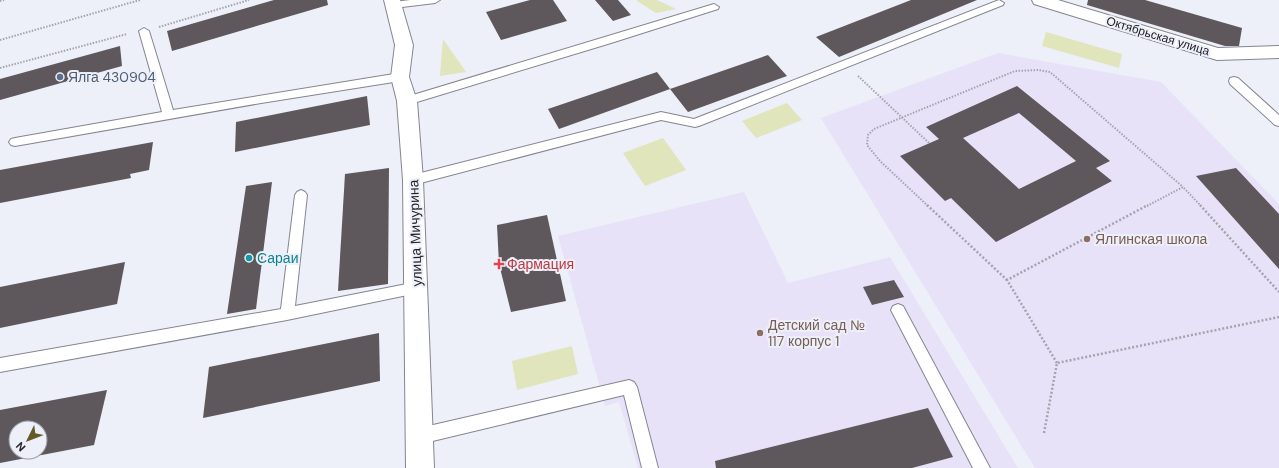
<svg xmlns="http://www.w3.org/2000/svg" width="1279" height="468" font-family="'DM Sans',sans-serif">
	<style>
		.education { fill: #e8e2f8 }
		.green { fill: #e0e5bb }
		.building { fill: #5e575c; fill-rule: evenodd }
		.lines { fill: none; stroke-linecap: round; stroke-linejoin: round }
		.service-casing { stroke: #84868f; stroke-width: 2 }
		.minor-casing { stroke: #84868f; stroke-width: 2 }
		.path-far1 { stroke: #a3a5ac; stroke-width: 2; stroke-dasharray: 1.5 1.5; stroke-linecap: butt }
		.path { stroke: #a3a5ac; stroke-width: 2.5; stroke-dasharray: 2 2; stroke-linecap: butt }
		.service { fill: #fff; fill-rule: evenodd }
		.minor { fill: #fff; fill-rule: evenodd }
		.service-dot { fill: #5c6f8a; stroke: #edeff9; stroke-width: 1.5 }
		.education-dot { fill: #8d6e63; stroke: #edeff9; stroke-width: 1.5 }
		.culture-dot { fill: #0f9aa8; stroke: #edeff9; stroke-width: 1.5 }
		.health-dot { fill: #e0444e; stroke: #edeff9; stroke-width: 1.5 }
		.labels { text-anchor: middle; stroke-width: 4; stroke-linejoin: round; paint-order: stroke }
		.far-street-label { font-size: 12px; fill: #232427; stroke: #edeff9 }
		.service-label { font-size: 14px; fill: #4e5e75; stroke: #edeff9; text-anchor: start }
		.street-label { font-size: 14px; fill: #232427; stroke: #edeff9 }
		.education-label { font-size: 14px; fill: #785e54; stroke: #edeff9; text-anchor: start }
		.culture-label { font-size: 14px; fill: #0d838f; stroke: #edeff9; text-anchor: start }
		.health-label { font-size: 14px; fill: #be3a42; stroke: #edeff9; text-anchor: start }
	</style>
	<rect width="100%" height="100%" fill="#edeff9"/>
	<!-- education -->
	<g class="education">
		<path d="M998 53 1161 82 1279 204V468H1035L821 118Z"/>
		<path d="M744 192 788 283 890 257 1018 468H638L619 402 605 406 558 236Z"/>
	</g>
	<!-- green -->
	<g class="green">
		<path d="M638 0H657L676 9 656 13 637 1Z"/>
		<path d="M1046 32 1122 54 1119 68 1042 46Z"/>
		<path d="M443 39 466 72 440 76Z"/>
		<path d="M787 103 802 120 756 138 742 121Z"/>
		<path d="M663 138 686 170 645 186 623 153Z"/>
		<path d="M572 346 578 374 517 390 512 361Z"/>
	</g>
	<!-- building -->
	<g class="building">
		<path d="M274 0H327L328 5 172 51 167 31Z"/>
		<path d="M530 0H553L567 21 501 40 486 12Z"/>
		<path d="M595 0H618L631 15 613 21Z"/>
		<path d="M911 0H977L839 57 816 37Z"/>
		<path d="M1088 0H1145L1242 28 1239 46H1225L1087 5Z"/>
		<path d="M120 46 122 66 0 100V79Z"/>
		<path d="M768 55 787 76 688 112 670 89Z"/>
		<path d="M657 72 670 89 559 129 548 109Z"/>
		<path d="M1017 86 1110 161 1096 168 1112 181 996 242 951 198 945 201 900 156 939 139 926 127ZM1019 113 1076 161 1019 189 963 138Z"/>
		<path d="M367 96 370 125 235 152 236 122Z"/>
		<path d="M153 142 149 170 130 174 131 178 0 203V170Z"/>
		<path d="M389 168 388 284 338 291 345 174Z"/>
		<path d="M1236 168 1279 214V269L1196 176Z"/>
		<path d="M272 182 256 309 227 314 246 186Z"/>
		<path d="M547 215 566 301 511 312 499 264 497 225Z"/>
		<path d="M125 262 117 304 0 328V287Z"/>
		<path d="M894 280 904 297 872 305 863 287Z"/>
		<path d="M379 333 380 381 203 418 209 367Z"/>
		<path d="M107 390 94 445 0 463V410ZM16 428H40V452H16Z"/>
		<path d="M928 408 953 457 912 468H716L715 461Z"/>
	</g>
	<g class="lines">
		<defs>
			<g id="service">
				<path d="M410 0H440L435 3 394 8 389 5 394 2Z"/>
				<path d="M999 0 1004 3 1003 5 699 126 695 127 661 120 413 185 409 183 407 180 409 177 413 175 661 112 694 119Z"/>
				<path d="M714 4 719 7 718 9 611 43 407 105 403 104 401 101 403 98Z"/>
				<path d="M144 28 149 31 173 110 400 73 404 74 405 77 404 80 400 81 261 103 15 146 11 145 9 142 11 139 15 138 162 112 139 31Z"/>
				<path d="M1234 77 1238 78 1279 115V126L1275 125 1230 84 1229 81 1230 78Z"/>
				<path d="M301 190 305 192 307 195 295 306 417 282 422 284 424 288 422 292 287 320 0 372V358L281 309 295 195 297 192Z"/>
				<path d="M898 304 903 306 990 468H973L891 310 893 306Z"/>
				<path d="M629 380 634 382 637 387 658 468H642L624 395 420 444 414 441 412 436 414 431 420 428Z"/>
			</g>
			<g id="minor">
				<path d="M384 0H400L413 45 409 77 417 101 423 180 434 468H406L403 180 397 101 391 77 395 45Z"/>
				<path d="M1032 0H1058L1218 48 1279 46V58L1217 60 1034 4Z"/>
			</g>
		</defs>
		<!-- service casing -->
		<use href="#service" class="service-casing"/>
		<!-- minor casing -->
		<use href="#minor" class="minor-casing"/>
		<!-- path-far1 -->
		<g class="path-far1">
			<path d="M0 1 4 0"/>
			<path d="M159 27 249 0"/>
			<path d="M0 40 140 0"/>
			<path d="M0 68 127 34"/>
			<path d="M858 76 929 143"/>
			<path d="M928 206 880 161 867 145 868 135 874 129 1015 71 1038 70 1050 72 1183 187"/>
			<path d="M1147 206 1183 187 1201 206"/>
		</g>
		<!-- path -->
		<g class="path">
			<path d="M927 205 1007 280"/>
			<path d="M1200 205 1279 292"/>
			<path d="M1057 363 1007 280 1148 205"/>
			<path d="M1044 433 1057 363 1279 317"/>
		</g>
		<!-- service -->
		<use href="#service" class="service"/>
		<!-- minor -->
		<use href="#minor" class="minor"/>
	</g>
	<!-- markers -->
	<circle class="service-dot" cx="60" cy="77" r="4"/>
	<g class="education-dot">
		<circle cx="1087" cy="239" r="4"/>
		<circle cx="760" cy="333" r="4"/>
	</g>
	<circle class="culture-dot" cx="249" cy="258" r="4"/>
	<path class="health-dot" d="M497 258h4v4h4v4h-4v4h-4v-4h-4v-4h4z"/>
	<g class="labels">
		<!-- far-street labels -->
		<g class="far-street-label">
			<text transform="translate(1158 36) rotate(17)" y="4">Октябрьская улица</text>
		</g>
		<!-- service labels -->
		<g class="service-label">
			<text x="68" y="82">Ялга 430904</text>
		</g>
		<!-- street labels -->
		<g class="street-label">
			<text transform="translate(415 233) rotate(-92)" y="5">улица Мичурина</text>
		</g>
		<!-- education labels -->
		<g class="education-label">
			<text x="1095" y="244">Ялгинская школа</text>
			<text x="768" y="330">Детский сад №<tspan x="768" dy="16">117 корпус 1</tspan></text>
		</g>
		<!-- culture labels -->
		<g class="culture-label">
			<text x="257" y="263">Сараи</text>
		</g>
		<!-- health labels -->
		<g class="health-label">
			<text x="507" y="269">Фармация</text>
		</g>
	</g>
	<!-- north arrow -->
	<g transform="translate(28 440) rotate(227)"><circle r="19" fill="#edeff9" stroke="#9c9ea5"/>
	<path d="M0-3L7 15L0 10L-7 15Z" fill="#625a27"/>
	<text y="-6" font-size="11" font-weight="bold" text-anchor="middle" fill="#232427">N</text>
	</g>
</svg>
